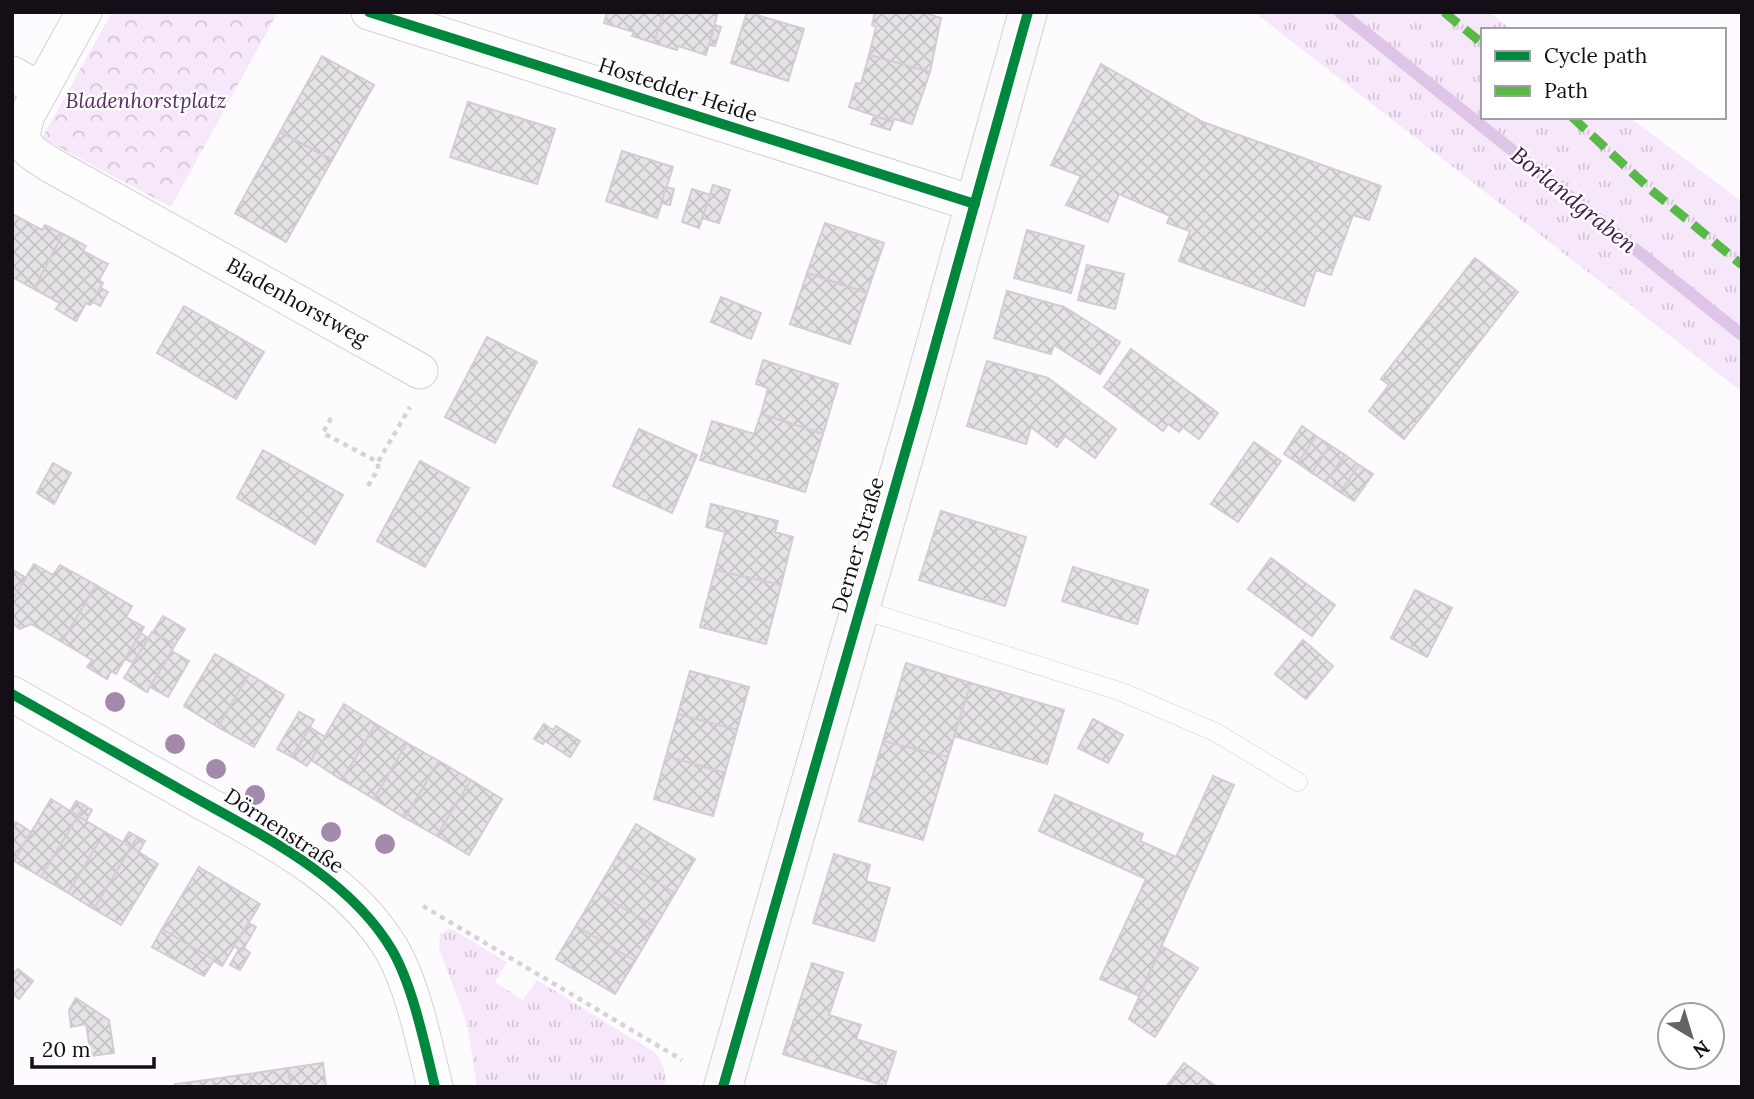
<svg xmlns="http://www.w3.org/2000/svg" width="1754" height="1099" font-family="Lora,serif">
	<style>
		.grass { fill: url(#grass-tufts) }
		.park { fill: url(#park-crowns) }
		.lines { fill: none; stroke-linecap: round; stroke-linejoin: round }
		.stream { stroke: #dec4e6; stroke-width: 12 }
		.building { fill: url(#building-cross-hatch); stroke: #d1cdd2; stroke-width: 2 }
		.service-casing { stroke: #d4d0d5; stroke-width: 19 }
		.minor-casing { stroke: #d4d0d5; stroke-width: 37 }
		.secondary-casing { stroke: #d4d0d5; stroke-width: 40 }
		.path { stroke: #d4d4d4; stroke-width: 4.5; stroke-dasharray: 5 5; stroke-linecap: butt }
		.service { stroke: #fffeff; stroke-width: 18 }
		.minor { stroke: #fffeff; stroke-width: 35 }
		.secondary { stroke: #fbf9fc; stroke-width: 38 }
		.quiet { stroke: #58b947; stroke-width: 9; stroke-dasharray: 18 9; stroke-linecap: butt }
		.cycleway-casing { stroke: #fff; stroke-width: 15 }
		.cycleway { stroke: #00873e; stroke-width: 10 }
		.tree { fill: #a389aa }
		.labels { text-anchor: middle; stroke-width: 5; stroke-linejoin: round; paint-order: stroke }
		.street-label { font-size: 21px; fill: #140f16; stroke: #fff }
		.park-label { font-size: 21px; font-style: italic; fill: #592b66; stroke: #fff }
		.water-label { font-size: 23px; font-style: italic; fill: #43154f; stroke: #fff }
	</style>
	<defs>
		<pattern id="grass-tufts" width="24" height="20" patternUnits="userSpaceOnUse" patternTransform="scale(1.75)"><rect width="24" height="20" fill="#f7e7fb"/><path d="M3 7l-1-3M5 7V3M7 7l1-3M15 17l-1-3M17 17v-4M19 17l1-3" fill="none" stroke="#d3c5d6"/></pattern>
		<pattern id="park-crowns" width="20" height="18" patternUnits="userSpaceOnUse" patternTransform="scale(1.75)"><rect width="20" height="18" fill="#f7e7fb"/><path d="M2 6a3 3 0 1 1 6 0M12 15a3 3 0 1 1 6 0" fill="none" stroke="#d3c5d6"/></pattern>
		<pattern id="building-cross-hatch" width="8" height="8" patternUnits="userSpaceOnUse" patternTransform="scale(1.75)"><rect width="8" height="8" fill="#e6e3e7"/><path d="M0 0l8 8M0 8l8-8" fill="none" stroke="#c4c2c5"/></pattern>
	</defs>
	<rect width="100%" height="100%" fill="#fdfbfd"/>
	<!-- grass -->
	<g class="grass">
		<path d="M1254 12H1489L1512 30H1483V117H1629L1742 202V392Z"/>
		<path d="M450 928 507 962 495 982 523 1000 537 980 654 1052C663 1063 668 1073 664 1087H477L467 1024 439 948 440 934Z"/>
	</g>
	<!-- park -->
	<path class="park" d="M112 12H278L171 207 42 138Z"/>
	<g class="lines">
		<!-- stream -->
		<path class="stream" d="M1340 12 1742 335"/>
	</g>
	<!-- building -->
	<g class="building">
		<path d="M607 12H664L654 43 632 36 634 32 604 23Z"/>
		<path d="M664 12H718L706 55 678 46 677 50 654 43Z"/>
		<path d="M747 12 804 29 788 81 731 63Z"/>
		<path d="M875 12H922L941 18 930 72 869 55 876 27 872 25Z"/>
		<path d="M715 25 721 27 715 46 709 45Z"/>
		<path d="M869 55 930 72 912 124 894 119 893 122 849 107 856 83 861 84Z"/>
		<path d="M322 56 374 85 332 160 280 132Z"/>
		<path d="M1101 64 1203 122 1381 186 1369 220 1353 215 1331 275 1316 270 1304 306 1179 261 1190 231 1167 223 1170 216 1119 194 1108 222 1066 205 1081 176 1051 165Z"/>
		<path d="M468 102 555 129 537 184 450 157Z"/>
		<path d="M874 116 893 122 890 130 871 124Z"/>
		<path d="M280 132 332 160 286 242 235 213Z"/>
		<path d="M622 151 673 167 657 218 606 201Z"/>
		<path d="M713 185 730 190 719 223 702 218Z"/>
		<path d="M666 187 674 189 670 205 661 203Z"/>
		<path d="M692 189 710 195 699 228 682 222Z"/>
		<path d="M12 214 42 230 45 225 63 234 34 289 12 277Z"/>
		<path d="M825 223 884 243 867 293 807 273Z"/>
		<path d="M1027 230 1084 246 1071 293 1014 278Z"/>
		<path d="M63 234 86 246 83 251 108 264 99 280 103 283 93 302 90 305 86 303 76 321 56 309 60 303 34 289Z"/>
		<path d="M1475 258 1518 292 1404 439 1369 411 1389 385 1381 379Z"/>
		<path d="M1087 265 1124 274 1115 309 1078 300Z"/>
		<path d="M807 273 867 293 850 344 790 324Z"/>
		<path d="M100 287 108 292 100 306 93 302Z"/>
		<path d="M1007 291 1064 307 1120 342 1100 374 1054 345 1051 354 994 338Z"/>
		<path d="M721 297 761 313 751 339 711 322Z"/>
		<path d="M184 306 264 352 236 399 157 353Z"/>
		<path d="M487 337 537 362 495 443 445 417Z"/>
		<path d="M1131 349 1218 413 1199 439 1183 427 1179 432 1168 424 1163 431 1104 387Z"/>
		<path d="M763 360 838 384 823 434 761 414 768 388 756 384Z"/>
		<path d="M987 361 1048 378 1116 429 1095 458 1065 436 1057 447 1031 427 1026 444 967 426Z"/>
		<path d="M761 414 823 434 805 492 700 460 712 421 754 434Z"/>
		<path d="M1302 426 1316 436 1298 463 1284 454Z"/>
		<path d="M639 429 697 455 672 513 613 486Z"/>
		<path d="M1316 436 1330 445 1312 473 1298 463Z"/>
		<path d="M1254 442 1281 461 1238 522 1211 504Z"/>
		<path d="M1330 445 1345 455 1326 482 1312 473Z"/>
		<path d="M263 450 343 495 315 544 237 498Z"/>
		<path d="M1345 455 1359 465 1340 492 1326 482Z"/>
		<path d="M420 461 469 488 425 567 377 541Z"/>
		<path d="M53 463 71 473 54 504 37 493Z"/>
		<path d="M1359 465 1373 474 1354 501 1340 492Z"/>
		<path d="M711 504 778 521 775 532 793 537 781 585 715 570 725 532 706 527Z"/>
		<path d="M941 511 1026 537 1005 606 919 580Z"/>
		<path d="M1271 558 1335 605 1312 636 1248 589Z"/>
		<path d="M34 564 53 575 60 565 96 585 62 642 31 624 20 629 13 624 12 600Z"/>
		<path d="M1073 567 1148 590 1137 624 1062 601Z"/>
		<path d="M12 569 26 578 12 600Z"/>
		<path d="M715 570 781 585 766 644 700 627Z"/>
		<path d="M96 585 132 606 126 617 144 627 116 674 111 671 107 679 87 667 92 660 62 642Z"/>
		<path d="M1415 590 1452 608 1427 657 1391 638Z"/>
		<path d="M163 616 185 629 175 645 153 632Z"/>
		<path d="M152 632 175 645 147 692 124 678Z"/>
		<path d="M141 633 148 638 133 663 125 659Z"/>
		<path d="M1303 640 1333 666 1306 699 1275 674Z"/>
		<path d="M172 651 189 661 168 697 150 687Z"/>
		<path d="M215 654 249 674 218 727 184 706Z"/>
		<path d="M906 663 971 683 948 757 883 741Z"/>
		<path d="M690 671 749 687 737 730 678 714Z"/>
		<path d="M249 674 284 695 254 747 218 727Z"/>
		<path d="M971 683 1064 710 1047 764 954 736Z"/>
		<path d="M344 704 376 724 342 780 311 760Z"/>
		<path d="M299 712 314 720 292 757 277 749Z"/>
		<path d="M678 714 737 730 725 773 666 756Z"/>
		<path d="M1093 719 1123 735 1108 763 1078 748Z"/>
		<path d="M376 724 407 743 374 799 342 780Z"/>
		<path d="M544 724 553 730 556 726 580 741 570 757 545 741 543 744 534 739Z"/>
		<path d="M310 727 325 737 307 766 292 757Z"/>
		<path d="M883 741 948 757 923 840 859 821Z"/>
		<path d="M407 743 439 761 405 818 374 799Z"/>
		<path d="M666 756 725 773 713 816 654 799Z"/>
		<path d="M439 761 471 780 437 836 405 818Z"/>
		<path d="M1213 776 1234 785 1139 996 1100 979 1146 879 1039 831 1055 795 1143 834 1140 841 1176 857Z"/>
		<path d="M471 780 502 799 469 855 437 836Z"/>
		<path d="M51 799 78 816 41 877 14 861Z"/>
		<path d="M76 801 84 805 78 816 70 811Z"/>
		<path d="M84 805 92 810 86 821 78 816Z"/>
		<path d="M78 816 105 832 68 893 41 877Z"/>
		<path d="M16 822 31 832 12 864V828Z"/>
		<path d="M636 824 695 859 675 893 616 858Z"/>
		<path d="M105 832 131 847 94 909 68 893Z"/>
		<path d="M129 832 138 837 131 847 123 842Z"/>
		<path d="M138 837 145 841 139 852 131 847Z"/>
		<path d="M131 847 158 864 121 925 94 909Z"/>
		<path d="M834 854 870 865 866 881 890 888 874 941 813 923Z"/>
		<path d="M616 858 675 893 655 927 596 892Z"/>
		<path d="M199 867 260 904 222 966 162 929Z"/>
		<path d="M596 892 655 927 635 961 576 926Z"/>
		<path d="M249 923 256 927 242 951 234 946Z"/>
		<path d="M576 926 635 961 615 994 556 959Z"/>
		<path d="M162 929 214 960 204 976 152 947Z"/>
		<path d="M1162 946 1198 968 1155 1037 1129 1019Z"/>
		<path d="M244 948 250 953 240 970 230 965 239 949 242 951Z"/>
		<path d="M812 963 843 973 829 1015 861 1025 856 1039 896 1052 885 1086 783 1054Z"/>
		<path d="M18 969 33 981 19 999 12 993V975Z"/>
		<path d="M76 998 109 1020 114 1053 91 1056 86 1024 71 1027 69 1010Z"/>
		<path d="M323 1063 326 1087H291L288 1068Z"/>
		<path d="M1184 1063 1217 1087H1166Z"/>
		<path d="M288 1068 291 1087H251L249 1074Z"/>
		<path d="M249 1074 251 1087H214L213 1079Z"/>
		<path d="M213 1079 214 1087H176L175 1084Z"/>
	</g>
	<g class="lines">
		<defs>
			<path id="service" d="M860 609 1122 692 1215 732 1298 782"/>
			<g id="minor">
				<path d="M84 12 27 115 21 138 30 151 49 164 420 371"/>
				<path d="M369 12 975 204"/>
				<path d="M12 74 41 90"/>
				<path d="M12 694C69 726 126 759 183 791 257 833 348 875 392 950 413 986 425 1046 435 1087"/>
			</g>
			<path id="secondary" d="M723 1087 919 404 1028 12"/>
		</defs>
		<!-- service casing -->
		<use href="#service" class="service-casing"/>
		<!-- minor casing -->
		<use href="#minor" class="minor-casing"/>
		<!-- secondary casing -->
		<use href="#secondary" class="secondary-casing"/>
		<!-- path -->
		<g class="path">
			<path d="M331 418 323 433 378 462 410 407"/>
			<path d="M368 486 378 469V462"/>
			<path d="M423 906 682 1060"/>
		</g>
		<!-- service -->
		<use href="#service" class="service"/>
		<!-- minor -->
		<use href="#minor" class="minor"/>
		<!-- secondary -->
		<use href="#secondary" class="secondary"/>
		<!-- quiet -->
		<g class="quiet">
			<path d="M1444 12 1483 44"/>
			<path d="M1572 117 1650 189 1742 265"/>
		</g>
		<defs>
			<g id="cycleway">
				<path d="M369 12 975 204"/>
				<path d="M12 694C69 726 126 759 183 791 257 833 348 875 392 950 413 986 425 1046 435 1087"/>
				<path d="M723 1087 919 404 1028 12"/>
			</g>
		</defs>
		<!-- cycleway casing -->
		<use href="#cycleway" class="cycleway-casing"/>
		<!-- cycleway -->
		<use href="#cycleway" class="cycleway"/>
	</g>
	<!-- trees -->
	<g class="tree">
		<circle cx="115" cy="702" r="10"/>
		<circle cx="175" cy="744" r="10"/>
		<circle cx="216" cy="769" r="10"/>
		<circle cx="255" cy="795" r="10"/>
		<circle cx="331" cy="832" r="10"/>
		<circle cx="385" cy="844" r="10"/>
	</g>
	<g class="labels">
		<!-- street labels -->
		<g class="street-label">
			<text transform="translate(678 90) rotate(18)" y="7">Hostedder Heide</text>
			<text transform="translate(297 302) rotate(29)" y="7">Bladenhorstweg</text>
			<text transform="translate(858 545) rotate(-74)" y="7">Derner Straße</text>
			<text transform="translate(284 831) rotate(33)" y="7">Dörnenstraße</text>
		</g>
		<!-- park labels -->
		<g class="park-label">
			<text x="146" y="108">Bladenhorstplatz</text>
		</g>
		<!-- water labels -->
		<g class="water-label">
			<text transform="translate(1574 200) rotate(39)" y="8">Borlandgraben</text>
		</g>
	</g>
	<!-- border -->
	<rect width="1754" height="1099" fill="none" stroke="#140f16" stroke-width="28"/>
	<!-- legend -->
	<rect x="1481" y="28" width="245" height="91" fill="#ffffff" stroke="#a19fa2" stroke-width="2"/>
	<rect x="1495" y="51" width="35" height="10" fill="#00873e" stroke="#a19fa2" stroke-width="2"/>
	<text x="1544" y="63" font-size="21" fill="#140f16">Cycle path</text>
	<rect x="1495" y="86" width="35" height="10" fill="#58b947" stroke="#a19fa2" stroke-width="2"/>
	<text x="1544" y="98" font-size="21" fill="#140f16">Path</text>
	<!-- north arrow -->
	<g transform="translate(1691 1036) rotate(142)"><circle r="33" fill="#ffffff" stroke="#a19fa2" stroke-width="2"/>
	<path d="M0-5L12 26L0 18L-12 26Z" fill="#666267"/>
	<text y="-10" font-size="19" font-weight="bold" text-anchor="middle" fill="#140f16">N</text>
	</g>
	<!-- scale -->
	<path d="M32 1057v10h122v-10" fill="none" stroke="#140f16" stroke-width="3.5"/>
	<text x="42" y="1057" font-size="21" fill="#140f16" stroke="#ffffff" stroke-width="5" paint-order="stroke">20 m</text>
</svg>
